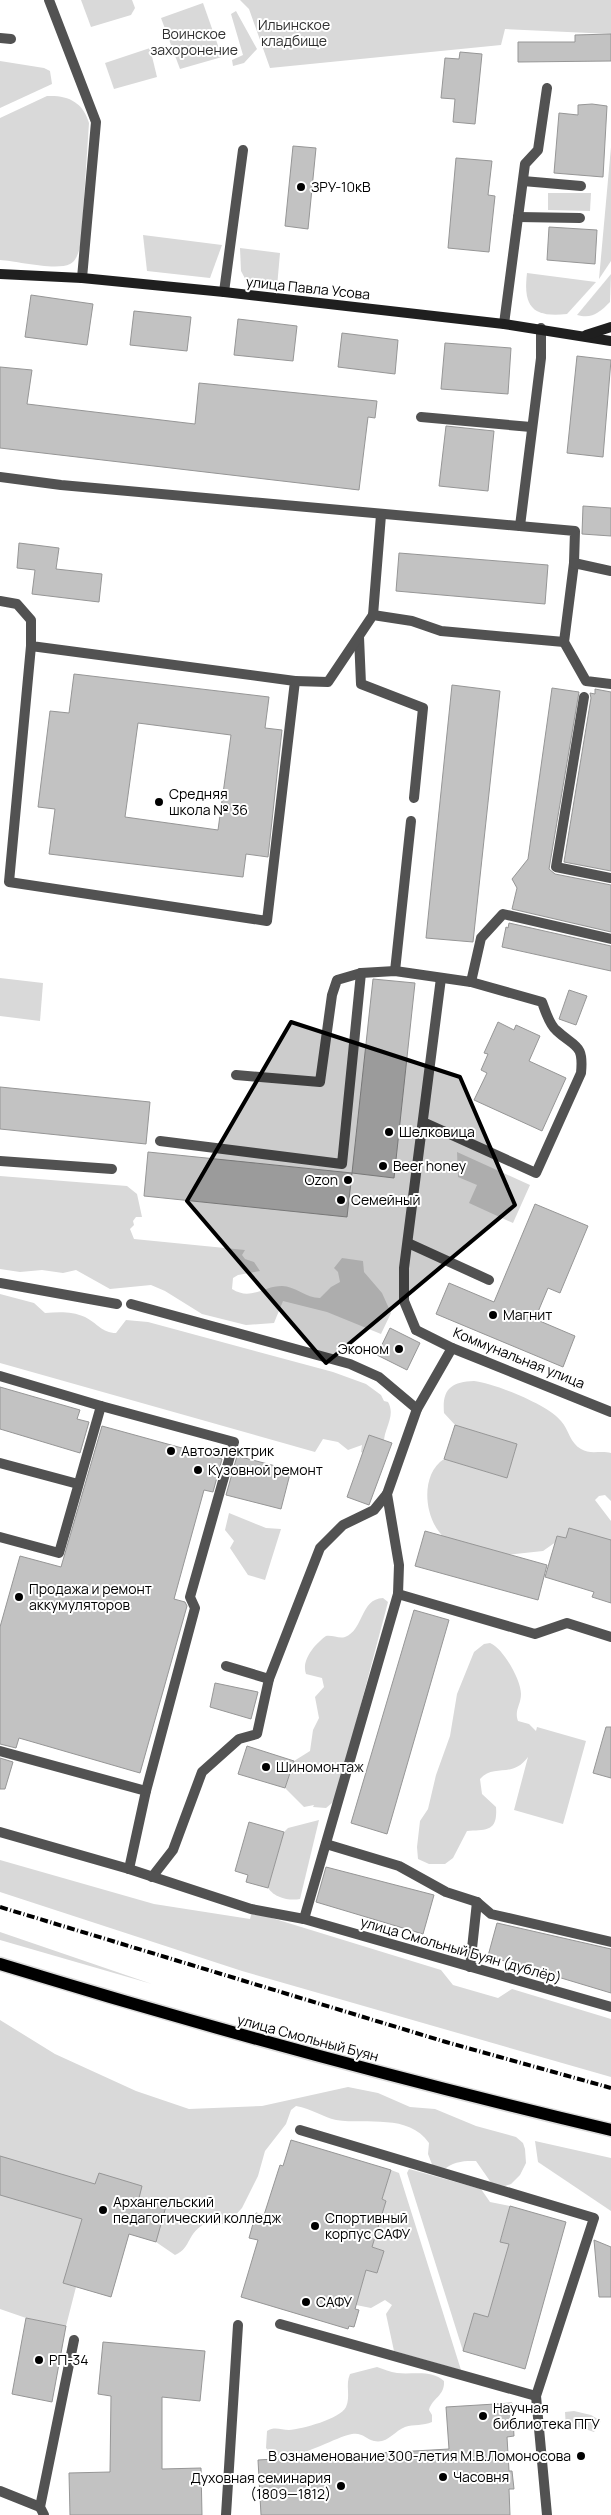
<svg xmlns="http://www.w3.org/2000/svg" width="611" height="2515" font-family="Manrope,sans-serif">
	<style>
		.green { fill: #d9d9d9 }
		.building { fill: #c2c2c2; stroke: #969696; fill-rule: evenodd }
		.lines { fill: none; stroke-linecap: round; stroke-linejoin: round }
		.primary-casing { stroke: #dbdbdb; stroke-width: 15 }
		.lane { stroke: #525252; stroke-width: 10 }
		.street { stroke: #525252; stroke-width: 10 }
		.secondary { stroke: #1f1f1f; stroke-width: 10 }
		.primary { stroke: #000; stroke-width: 12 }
		.rail { stroke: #000; stroke-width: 4; stroke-dasharray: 8 2.5 1 2.5; stroke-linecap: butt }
		.marked { fill: #000; fill-opacity: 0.2; stroke: #000; stroke-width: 4; stroke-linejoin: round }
		.poi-dot { fill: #000; stroke: #fff; stroke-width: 2 }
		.labels { text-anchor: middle; stroke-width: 4; stroke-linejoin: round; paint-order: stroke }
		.park-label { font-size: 14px; fill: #303030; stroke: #fff }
		.poi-label { font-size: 14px; fill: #000; stroke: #fff; text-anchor: start }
		.street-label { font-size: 14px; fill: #000; stroke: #fff }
	</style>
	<rect width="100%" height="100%" fill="#fff"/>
	<!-- green -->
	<g class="green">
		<path d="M81 0H132L135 8 131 15 91 27Z"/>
		<path d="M240 0H611V34L505 29 501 45 270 68 249 9Z"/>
		<path d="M203 3 222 57 180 69 161 18Z"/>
		<path d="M236 11 257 49 244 63 233 66 232 60 243 55 231 14Z"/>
		<path d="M150 48 157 77 114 89 105 63Z"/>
		<path d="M0 61 44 68 50 71 52 84 0 108Z"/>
		<path d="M47 96C68 95 83 102 89 123L81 244C79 250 77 261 70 264 56 271 16 261 0 260V118Z"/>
		<path d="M611 147V261L599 279Z"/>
		<path d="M548 193H591L590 211 548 210Z"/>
		<path d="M143 235 222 245 210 278 147 271Z"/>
		<path d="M240 248 280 253 277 287 249 286 241 271Z"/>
		<path d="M527 273 596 282 567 314C532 318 523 306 527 273Z"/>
		<path d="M611 274 610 302C599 313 592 319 577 315Z"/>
		<path d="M0 978 43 983 40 1021 0 1016Z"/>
		<path d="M457 1152 530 1185 513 1223 469 1203 477 1185 458 1177Z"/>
		<path d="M0 1176 127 1186 137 1194 142 1217H136L133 1221 134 1225 130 1229 134 1239 245 1250 242 1255 245 1259 254 1262 260 1271 238 1275 233 1278 232 1289C251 1301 263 1286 282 1286 295 1286 306 1298 320 1298L331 1287 340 1282 338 1272 334 1268 342 1258 363 1261 364 1272 382 1293 391 1313 381 1334 327 1312 283 1301 274 1323 246 1325 202 1314 165 1291 151 1285 110 1289 76 1270 63 1273 42 1270 20 1272 0 1269Z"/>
		<path d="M0 1294 34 1303 45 1313C59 1312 71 1311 85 1317 97 1323 102 1333 116 1333L126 1320 148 1322 333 1372 366 1384 381 1395 384 1401 388 1402C396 1416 384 1428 384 1442L366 1454 361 1452 362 1445 348 1450 338 1442 323 1439 315 1452 0 1363Z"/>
		<path d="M474 1381C494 1383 549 1405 561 1421 569 1430 570 1443 581 1449 590 1455 601 1450 611 1453V1501L605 1495 599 1496 595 1500 611 1521V1541L560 1539 543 1551 505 1555 446 1539C424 1522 419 1475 444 1459L507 1478 517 1444 455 1425 444 1413C442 1389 451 1382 474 1381Z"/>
		<path d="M229 1513 266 1528 281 1529 265 1580 248 1575 230 1548 234 1541 225 1530Z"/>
		<path d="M383 1598 388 1602 338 1791 332 1803 326 1808 313 1807 314 1805 304 1807 285 1788 294 1761 310 1751 313 1730 319 1718 315 1697 324 1687 322 1678 306 1674C301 1660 315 1644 326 1636 333 1635 339 1639 345 1637 364 1630 360 1599 383 1598Z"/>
		<path d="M490 1643C503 1648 521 1680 521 1694 521 1705 514 1710 518 1721L529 1724 536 1731 537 1727 586 1741 563 1824 514 1810 528 1757C512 1779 494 1763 480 1779L482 1794 496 1807C498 1833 485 1829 467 1831L453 1858 445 1864H429L418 1859 417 1847 420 1821 428 1809 436 1775 450 1736 457 1694 474 1652 484 1644Z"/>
		<path d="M319 1820 300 1899C289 1901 275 1898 268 1888L284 1832 288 1828Z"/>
		<path d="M0 1860 154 1904 250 1919 252 1912 441 1970 453 1985 498 1998 512 1989 611 2019V2077L242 1971 0 1892Z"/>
		<path d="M0 1932 152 1984 0 1940Z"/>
		<path d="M0 2020 55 2054 136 2091 189 2109 262 2106 348 2087 378 2093 410 2107 435 2109 476 2126 516 2137 523 2143 525 2149 526 2163 520 2175 511 2184 505 2186 492 2184 476 2161C465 2161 455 2161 446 2168L433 2167 428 2154 429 2143C408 2113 368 2125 336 2120 323 2117 312 2109 296 2106L291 2110 286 2124 265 2151 258 2176 242 2208 228 2223 215 2225 208 2222C185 2233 193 2247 175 2255L156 2242 129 2234 111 2297 76 2287 66 2326 26 2318 0 2309Z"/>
		<path d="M535 2141 611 2158V2211L538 2162Z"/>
		<path d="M409 2169 481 2189 490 2202 510 2206 500 2241 509 2244 488 2317 474 2314 463 2351 407 2173Z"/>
		<path d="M391 2170 399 2173 461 2370 394 2351 386 2314 392 2305 385 2300 371 2308 356 2305 366 2270 377 2273 384 2251 372 2247 386 2201 382 2199Z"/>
		<path d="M377 2367C384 2369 390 2372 397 2373 413 2375 431 2369 444 2381 445 2396 432 2398 429 2410L432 2415V2422C423 2426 414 2424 405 2427 394 2431 388 2444 374 2441 366 2439 362 2432 352 2434 330 2438 286 2470 266 2448L267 2431C275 2426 281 2430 289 2430 302 2429 340 2419 346 2407 351 2396 345 2385 350 2374Z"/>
		<path d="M574 2411 591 2415 601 2421 594 2432 579 2427 566 2428 565 2412Z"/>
	</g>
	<!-- building -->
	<g class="building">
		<path d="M611 34V61L518 62V42H575V35Z"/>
		<path d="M460 52 482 54 475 124 453 122 455 99 441 98 445 58 459 59Z"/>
		<path d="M592 104 607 106 603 177 554 173 559 113 578 115V105Z"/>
		<path d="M293 146 316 148 308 229 285 226Z"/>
		<path d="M456 158 492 161 488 195 495 196 489 252 448 248Z"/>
		<path d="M549 227 597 230 595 264 547 260Z"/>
		<path d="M31 295 93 304 87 345 25 337Z"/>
		<path d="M134 311 191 317 187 351 130 345Z"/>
		<path d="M238 319 297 326 293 361 234 355Z"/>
		<path d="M342 333 398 340 395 374 338 367Z"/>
		<path d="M445 343 511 348 508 394 441 389Z"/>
		<path d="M577 356 611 360 603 457 567 453Z"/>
		<path d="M0 367 32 370 27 404 195 424 199 383 377 401 375 418 368 417 359 490 0 448Z"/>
		<path d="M446 426 494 431 488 491 439 486Z"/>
		<path d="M583 506 611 508V536L582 534Z"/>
		<path d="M19 543 59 548 56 569 102 574 99 602 32 594 35 570 17 568Z"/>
		<path d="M399 553 548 565 545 604 396 591Z"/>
		<path d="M74 674 269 697 265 728 282 730 268 857 246 854 243 877 49 854 55 809 38 807 50 711 69 713ZM138 723 231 735 218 830 125 817Z"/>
		<path d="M452 685 500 691 473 942 426 938Z"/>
		<path d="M552 688 579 692 549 869 555 874 611 885V932L512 909 517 888 512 879 528 859Z"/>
		<path d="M595 689 611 692V871L564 862 591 698 590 693 595 694Z"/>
		<path d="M509 923 611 946V971L502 947 506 927 508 928Z"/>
		<path d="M373 979 415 983 394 1178 352 1173Z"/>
		<path d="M569 990 587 996 576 1025 559 1019Z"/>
		<path d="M498 1022 514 1030 516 1025 540 1036 529 1061 566 1078 542 1131 474 1100 487 1073 481 1070 488 1054 484 1053Z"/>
		<path d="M0 1087 150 1102 146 1144 0 1129Z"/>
		<path d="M148 1152 352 1173 347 1217 144 1196Z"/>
		<path d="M535 1204 588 1226 560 1293 548 1288 535 1319 575 1336 563 1367 436 1314 449 1283 494 1302Z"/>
		<path d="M390 1328 420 1343 407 1370 377 1355Z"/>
		<path d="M0 1387 80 1410 77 1419 89 1422 80 1453 0 1429Z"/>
		<path d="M455 1425 517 1444 507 1478 444 1459Z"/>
		<path d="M102 1426 222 1459 213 1492 204 1490 174 1599 185 1602 187 1606 140 1773 19 1738 16 1748 0 1744V1627L20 1556 61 1567Z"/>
		<path d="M369 1435 392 1443 369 1505 347 1497Z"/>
		<path d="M237 1456 291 1470 281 1509 226 1495Z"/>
		<path d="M569 1528 611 1540V1603L592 1597 594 1592 545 1577 557 1536 566 1538Z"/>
		<path d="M425 1531 547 1565 538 1600 415 1566Z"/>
		<path d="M414 1610 449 1620 387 1834 351 1823Z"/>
		<path d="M215 1683 258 1692 251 1719 210 1707Z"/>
		<path d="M606 1727H611V1778L593 1773Z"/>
		<path d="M247 1746 294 1761 285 1788 238 1774Z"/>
		<path d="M0 1758 13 1762 5 1789H0Z"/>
		<path d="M249 1822 284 1832 268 1888 246 1882 248 1875 235 1871Z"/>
		<path d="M326 1867 434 1895 423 1934 316 1902Z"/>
		<path d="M497 1923 611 1949V1993L488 1956Z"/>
		<path d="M291 2140 391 2170 382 2199 386 2201 372 2247 384 2251 377 2273 366 2270 355 2309 359 2310 354 2327 349 2326 348 2329 241 2297 258 2240 249 2238 256 2213 264 2215 280 2165 283 2166Z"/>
		<path d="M0 2156 95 2184 99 2173 142 2186 139 2198 166 2206 156 2242 129 2234 111 2297 63 2283 82 2219 0 2195Z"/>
		<path d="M510 2206 566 2222 525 2369 463 2351 474 2313 488 2317 509 2244 500 2242Z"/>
		<path d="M594 2240 611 2247V2297H599Z"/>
		<path d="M26 2318 66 2326 52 2402 12 2394Z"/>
		<path d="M103 2342 205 2351 200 2401 162 2397V2469L201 2468 202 2515H70L69 2473 110 2472 111 2396 98 2394Z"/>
		<path d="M512 2403 514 2436 507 2437 509 2471H512L514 2489H509L510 2515H261L258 2460 449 2449 446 2407Z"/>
	</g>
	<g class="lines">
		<defs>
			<path id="primary" d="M0 1964C202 2026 405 2081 611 2130"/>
		</defs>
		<!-- primary casing -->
		<use href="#primary" class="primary-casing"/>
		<!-- lane -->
		<g class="lane">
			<path d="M49 0 96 122 82 278"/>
			<path d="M0 38 11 39"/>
			<path d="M523 181 581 186"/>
			<path d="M518 217 580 218"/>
			<path d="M224 292 243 150"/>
			<path d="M504 324 525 164 538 150 547 88"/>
			<path d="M421 417 531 427"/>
			<path d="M0 477 61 485 575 531 574 563 564 642 586 681 611 684"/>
			<path d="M520 526 541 358V328"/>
			<path d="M574 563 611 571"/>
			<path d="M0 601 17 604 31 620V646L9 882 267 921 295 681 31 646"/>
			<path d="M373 615 381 515"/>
			<path d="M359 637 361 684 423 708 414 798"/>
			<path d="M295 681 328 682 373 615 412 621 441 631 564 642"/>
			<path d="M584 697 556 867 611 878"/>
			<path d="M395 971 411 821"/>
			<path d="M236 1075 320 1082 332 995 337 980 361 973"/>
			<path d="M423 1122 536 1173 581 1073C584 1043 575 1048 556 1030 549 1024 545 1010 542 1002L471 982"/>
			<path d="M160 1141 342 1164 361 973 395 971 471 982 481 938 503 914 611 939"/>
			<path d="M0 1161 112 1169"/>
			<path d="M408 1243 489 1280"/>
			<path d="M0 1283 117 1304"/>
			<path d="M131 1304 350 1364 379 1377 417 1409"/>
			<path d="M416 1330 404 1301V1268L441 978"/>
			<path d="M0 1376 101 1406 59 1553 0 1537"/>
			<path d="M101 1406 234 1442 190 1597 195 1608 146 1791 129 1869"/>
			<path d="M0 1463 78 1484"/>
			<path d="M398 1594 535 1634 567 1623 611 1637"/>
			<path d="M226 1666 269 1679"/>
			<path d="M0 1751 146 1791"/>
			<path d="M326 1844 399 1866 446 1892 477 1902 491 1914 611 1942"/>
			<path d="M152 1877 173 1850 202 1772 239 1739 257 1734 269 1679 320 1548 343 1525 374 1510 387 1494"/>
			<path d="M470 1967 477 1902"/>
			<path d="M300 2130 594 2218 536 2396 547 2515"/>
			<path d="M280 2324 536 2396"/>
			<path d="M0 2491 40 2507"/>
			<path d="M44 2515 40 2507 74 2340"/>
			<path d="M226 2515 238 2325"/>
		</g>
		<!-- street -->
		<g class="street">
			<path d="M416 1330 452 1348 611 1412"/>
			<path d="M0 1832 129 1869 251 1909 304 1919 611 2007"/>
			<path d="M304 1919 398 1594 399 1565 387 1494 417 1409 452 1348"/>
		</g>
		<!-- secondary -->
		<g class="secondary">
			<path d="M0 274 82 278 224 292 504 324 611 341"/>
			<path d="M586 335 611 327"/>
		</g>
		<!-- primary -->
		<use href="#primary" class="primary"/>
		<!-- rail -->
		<path class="rail" d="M0 1907 446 2042 611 2088"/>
	</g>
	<!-- marked area -->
	<path class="marked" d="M291 1022 460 1077 515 1205 326 1363 187 1201Z"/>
	<!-- markers -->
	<g class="poi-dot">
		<circle cx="301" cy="187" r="5"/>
		<circle cx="159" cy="802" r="5"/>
		<circle cx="389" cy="1132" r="5"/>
		<circle cx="383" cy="1166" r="5"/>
		<circle cx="348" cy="1180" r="5"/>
		<circle cx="341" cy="1200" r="5"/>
		<circle cx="493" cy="1315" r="5"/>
		<circle cx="399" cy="1349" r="5"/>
		<circle cx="171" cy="1451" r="5"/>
		<circle cx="198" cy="1470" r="5"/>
		<circle cx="19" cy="1597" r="5"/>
		<circle cx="266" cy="1767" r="5"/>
		<circle cx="103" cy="2210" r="5"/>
		<circle cx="315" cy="2226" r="5"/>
		<circle cx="306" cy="2302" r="5"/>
		<circle cx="39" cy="2360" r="5"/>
		<circle cx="483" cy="2416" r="5"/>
		<circle cx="581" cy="2456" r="5"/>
		<circle cx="443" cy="2477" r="5"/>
		<circle cx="341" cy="2486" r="5"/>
	</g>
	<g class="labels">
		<!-- park labels -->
		<g class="park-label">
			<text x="294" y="30">Ильинское<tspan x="294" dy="16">кладбище</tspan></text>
			<text x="194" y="39">Воинское<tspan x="194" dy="16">захоронение</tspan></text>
		</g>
		<!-- poi labels -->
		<g class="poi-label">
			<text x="311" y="192">ЗРУ-10кВ</text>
			<text x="169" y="799">Средняя<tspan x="169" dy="16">школа № 36</tspan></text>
			<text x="399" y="1137">Шелковица</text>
			<text x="393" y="1171">Beer honey</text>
			<text x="338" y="1185" text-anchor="end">Ozon</text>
			<text x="351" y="1205">Семейный</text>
			<text x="503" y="1320">Магнит</text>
			<text x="389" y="1354" text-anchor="end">Эконом</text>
			<text x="181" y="1456">Автоэлектрик</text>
			<text x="208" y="1475">Кузовной ремонт</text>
			<text x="29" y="1594">Продажа и ремонт<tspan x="29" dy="16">аккумуляторов</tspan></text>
			<text x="276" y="1772">Шиномонтаж</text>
			<text x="113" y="2207">Архангельский<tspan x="113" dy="16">педагогический колледж</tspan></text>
			<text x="325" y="2223">Спортивный<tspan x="325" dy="16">корпус САФУ</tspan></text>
			<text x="316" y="2307">САФУ</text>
			<text x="49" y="2365">РП-34</text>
			<text x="493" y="2413">Научная<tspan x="493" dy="16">библиотека ПГУ</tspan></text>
			<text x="571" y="2461" text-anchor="end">В ознаменование 300-летия М.В.Ломоносова</text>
			<text x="453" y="2482">Часовня</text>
			<text x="331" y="2483" text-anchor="end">Духовная семинария<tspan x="331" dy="16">(1809—1812)</tspan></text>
		</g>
		<!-- street labels -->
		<g class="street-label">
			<text transform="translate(308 288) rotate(6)" y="5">улица Павла Усова</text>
			<text transform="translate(519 1358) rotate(22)" y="5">Коммунальная улица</text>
			<text transform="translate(461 1950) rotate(16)" y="5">улица Смольный Буян (дублёр)</text>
			<text transform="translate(308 2038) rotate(15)" y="5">улица Смольный Буян</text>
		</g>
	</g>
</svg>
